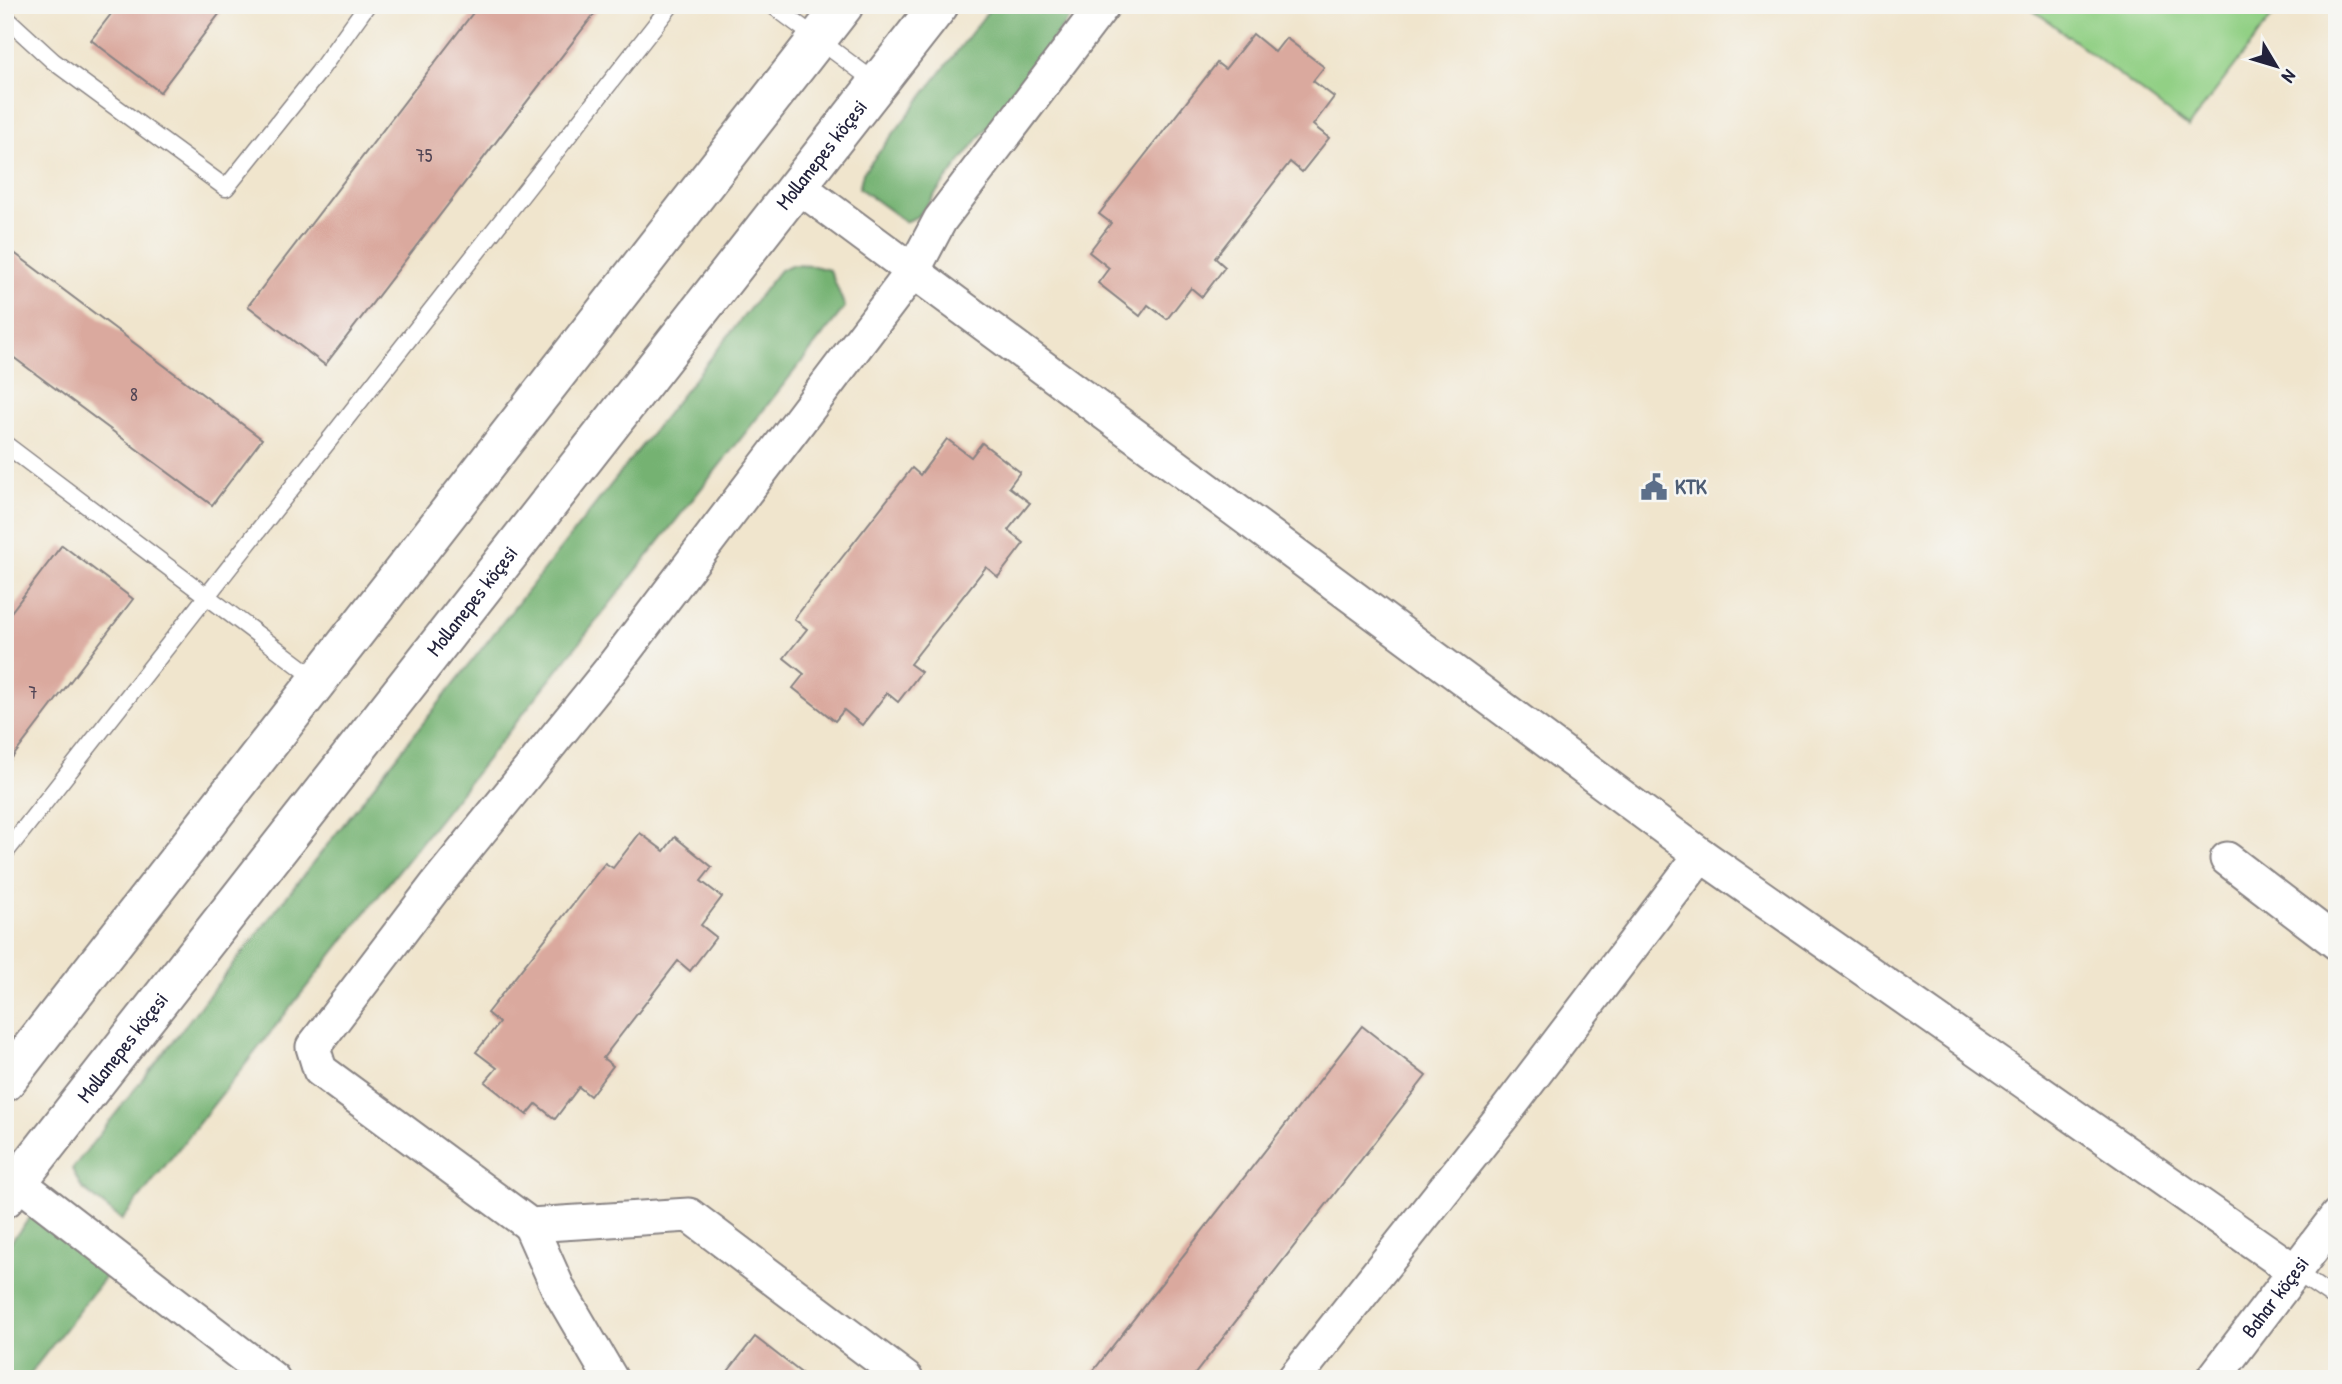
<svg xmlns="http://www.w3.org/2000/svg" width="2342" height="1384" font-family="'Patrick Hand',sans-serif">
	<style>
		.green { fill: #92d085; stroke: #5a7960; stroke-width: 2 }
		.forest { fill: #75b272; stroke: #4c6a56; stroke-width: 2 }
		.building { fill: #daa99e }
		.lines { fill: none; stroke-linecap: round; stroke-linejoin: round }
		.service-casing { stroke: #898484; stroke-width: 19 }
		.minor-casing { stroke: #898484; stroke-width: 37 }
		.tertiary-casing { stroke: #898484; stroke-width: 42 }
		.service { stroke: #fff; stroke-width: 16 }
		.minor { stroke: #fff; stroke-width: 33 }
		.tertiary { stroke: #fff; stroke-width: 38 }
		.labels { text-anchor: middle; stroke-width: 5; stroke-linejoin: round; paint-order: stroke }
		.number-label { font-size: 18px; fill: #504454 }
		.street-label { font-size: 21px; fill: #22223b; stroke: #f6f6f2 }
		.service-label { font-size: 21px; font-weight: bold; fill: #4e5e75; stroke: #f6f6f2; text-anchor: start }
	</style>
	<rect width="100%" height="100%" fill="#f6f6f2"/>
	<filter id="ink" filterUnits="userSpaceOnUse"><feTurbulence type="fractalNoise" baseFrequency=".0143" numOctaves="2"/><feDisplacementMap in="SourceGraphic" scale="14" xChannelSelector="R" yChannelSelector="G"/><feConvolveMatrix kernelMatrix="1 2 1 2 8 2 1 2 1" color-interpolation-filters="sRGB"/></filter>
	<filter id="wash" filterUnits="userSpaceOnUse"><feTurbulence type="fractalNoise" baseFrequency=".00686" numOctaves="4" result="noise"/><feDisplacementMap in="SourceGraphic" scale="28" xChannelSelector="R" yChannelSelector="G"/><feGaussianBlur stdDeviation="1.57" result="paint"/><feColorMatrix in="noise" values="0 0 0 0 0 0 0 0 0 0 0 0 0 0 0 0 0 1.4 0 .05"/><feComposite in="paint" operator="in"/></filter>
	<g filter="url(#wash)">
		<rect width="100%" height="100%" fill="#f0e5cd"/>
		<!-- green -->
		<path class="green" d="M2027 5H2281L2188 127Z"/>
		<!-- forest -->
		<g class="forest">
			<path d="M993 5H1080L1022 78 997 115 918 216 906 222 859 188 863 173Z"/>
			<path d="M791 265 814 266 830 270 845 307 122 1220 82 1188 72 1169 780 270Z"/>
			<path d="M33 1214 108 1273 26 1379H5V1249Z"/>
		</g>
		<g id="blocks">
			<!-- building -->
			<g class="building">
				<path d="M118 5H226L160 92 91 40Z"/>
				<path d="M479 5H601L325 365 248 306Z"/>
				<path d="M1253 34 1275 52 1286 38 1324 67 1313 81 1334 97 1313 125 1329 138 1302 172 1290 162 1215 258 1225 267 1202 297 1191 288 1167 319 1148 305 1140 316 1098 283 1109 268 1089 252 1111 223 1099 214 1217 63 1225 69Z"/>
				<path d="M5 246 262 439 212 505 5 351Z"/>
				<path d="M947 439 971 457 982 443 1020 472 1009 487 1030 503 1008 530 1024 543 998 577 986 567 910 664 921 672 898 702 887 693 862 725 844 710 835 721 793 688 804 674 784 658 807 629 794 619 912 468 920 475Z"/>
				<path d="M62 545 133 599 5 767V620Z"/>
				<path d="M640 833 664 851 675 837 712 867 701 881 722 897 701 925 716 937 690 971 678 961 603 1058 613 1066 590 1096 579 1087 555 1119 536 1104 527 1115 485 1082 497 1068 476 1052 499 1023 487 1013 605 863 613 868Z"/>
				<path d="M1362 1026 1426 1076 1191 1379H1087Z"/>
				<path d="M755 1337 809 1379H722Z"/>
			</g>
		</g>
	</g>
	<g filter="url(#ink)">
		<use href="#blocks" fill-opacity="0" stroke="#898484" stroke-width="2"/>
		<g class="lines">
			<defs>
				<g id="service">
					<path d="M772 5 878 84"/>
					<path d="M5 17 53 61 226 188 318 73 367 5"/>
					<path d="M5 444 318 680"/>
					<path d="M5 853 671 5"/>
					<path d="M2296 1272 2337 1300"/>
				</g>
				<g id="minor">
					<path d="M798 186 1701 855"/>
					<path d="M2227 859 2337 943"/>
					<path d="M18 1182 273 1379"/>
					<path d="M530 1225 559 1290 611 1379"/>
					<path d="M906 1379 689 1215 530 1225 320 1070 313 1047 437 884 611 669 913 271 940 220 1103 5"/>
					<path d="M1294 1379 1504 1114 1701 855 2296 1272"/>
					<path id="s1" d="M2213 1379 2337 1216"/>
				</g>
				<g id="tertiary">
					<path d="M5 1082 844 5"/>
					<path id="s2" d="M5 1198 939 5"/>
				</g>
			</defs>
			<!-- service casing -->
			<use href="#service" class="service-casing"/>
			<!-- minor casing -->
			<use href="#minor" class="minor-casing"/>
			<!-- tertiary casing -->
			<use href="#tertiary" class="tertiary-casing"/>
			<!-- service -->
			<use href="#service" class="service"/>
			<!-- minor -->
			<use href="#minor" class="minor"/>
			<!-- tertiary -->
			<use href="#tertiary" class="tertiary"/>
		</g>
	</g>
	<!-- icons -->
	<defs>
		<symbol id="civic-bare" viewBox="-9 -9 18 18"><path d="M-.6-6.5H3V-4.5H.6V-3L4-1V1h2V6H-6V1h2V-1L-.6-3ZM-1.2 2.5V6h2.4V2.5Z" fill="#5c6f8a" stroke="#f6f6f2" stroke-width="2.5" paint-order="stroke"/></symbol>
	</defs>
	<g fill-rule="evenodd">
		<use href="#civic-bare" x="1635" y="468" width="38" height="38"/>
	</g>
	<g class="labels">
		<!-- number labels -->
		<g class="number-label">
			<text x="424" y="162">75</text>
			<text x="134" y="401">8</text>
			<text x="33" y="699">7</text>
		</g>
		<!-- street labels -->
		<g class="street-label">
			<text dy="7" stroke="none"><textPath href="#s2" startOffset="1325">Mollanepes köçesi</textPath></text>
			<text dy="7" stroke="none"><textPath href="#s2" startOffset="758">Mollanepes köçesi</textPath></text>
			<text dy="7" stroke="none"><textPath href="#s2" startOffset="191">Mollanepes köçesi</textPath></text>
			<text dy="7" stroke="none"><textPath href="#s1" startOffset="103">Bahar köçesi</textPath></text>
		</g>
		<!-- service labels -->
		<g class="service-label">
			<text x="1675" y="494">KTK</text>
		</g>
	</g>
	<!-- margin -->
	<rect width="2342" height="1384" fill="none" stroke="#f6f6f2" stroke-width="28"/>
	<!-- north arrow -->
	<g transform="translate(2276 66) rotate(128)" stroke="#f6f6f2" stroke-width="5" paint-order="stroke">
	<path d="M0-5L12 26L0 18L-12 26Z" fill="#22223b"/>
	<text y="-10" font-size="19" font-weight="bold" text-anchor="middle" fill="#22223b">N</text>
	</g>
</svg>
